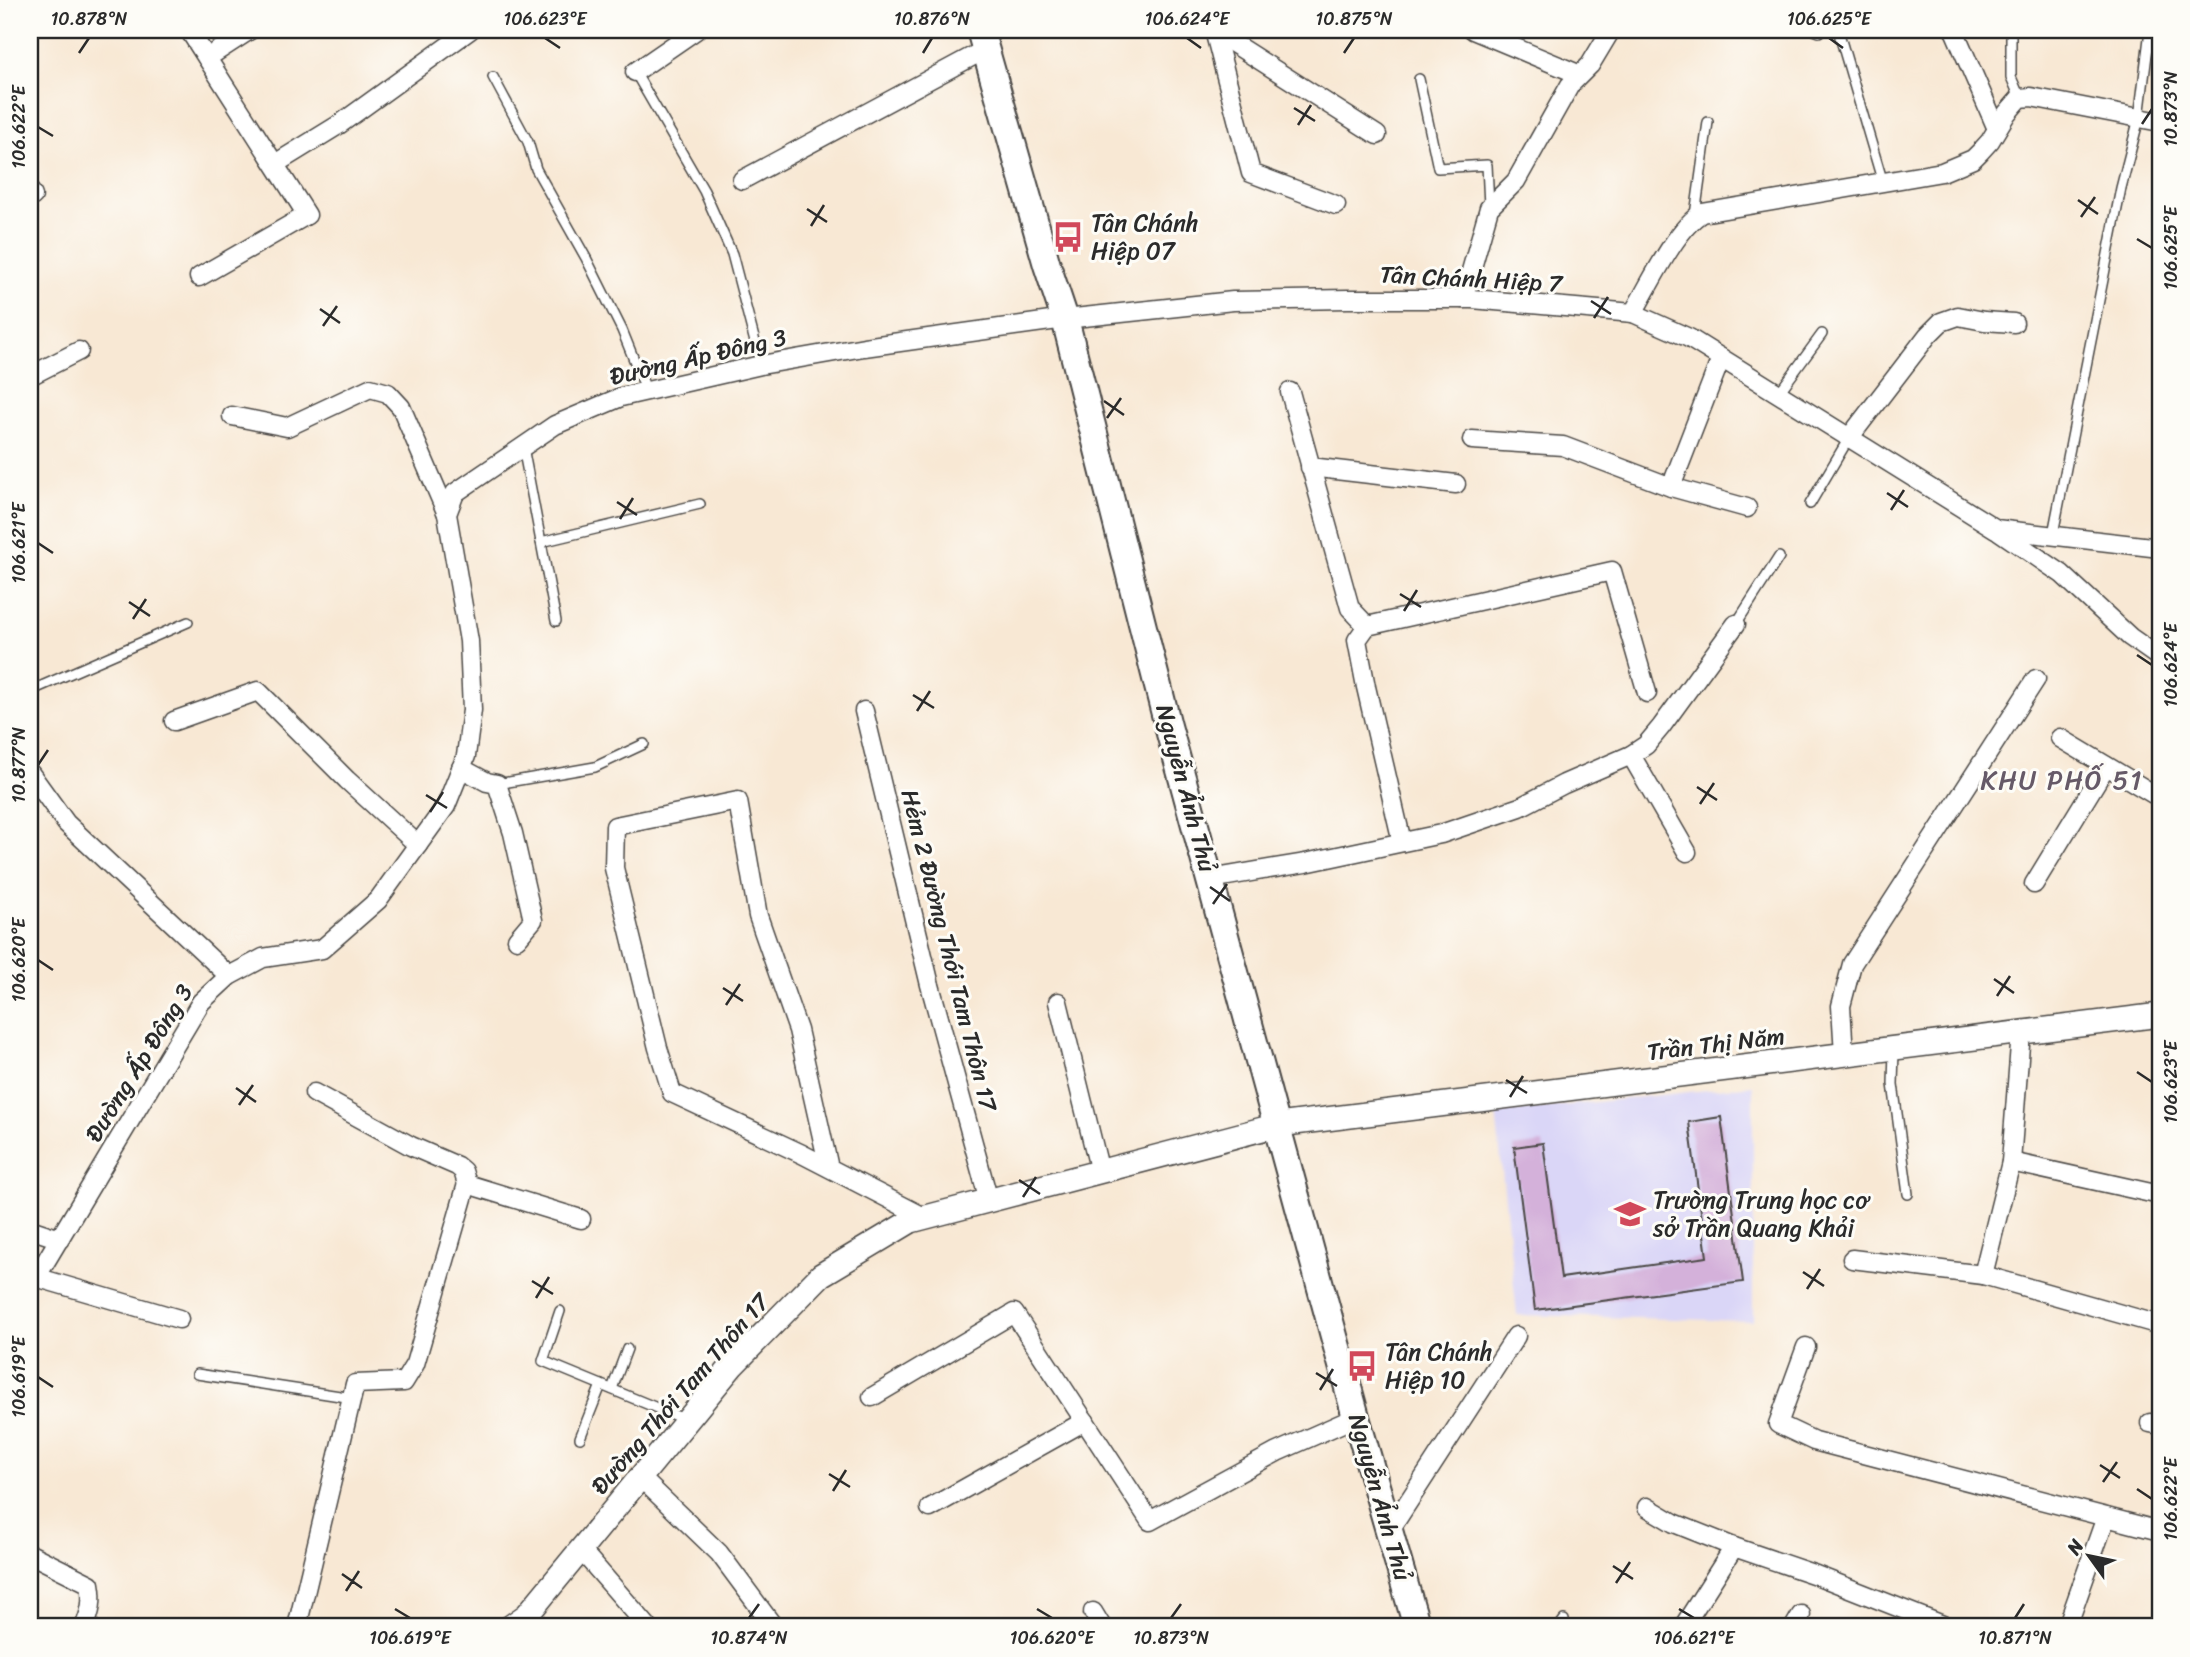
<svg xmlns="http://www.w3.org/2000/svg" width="2190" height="1657" font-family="Sriracha,sans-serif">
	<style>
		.built { fill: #dad6f7 }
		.building { fill: #d4b1da }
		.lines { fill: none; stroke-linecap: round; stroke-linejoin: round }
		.service-casing { stroke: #4a4744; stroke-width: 12 }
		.minor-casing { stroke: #4a4744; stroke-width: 21 }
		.tertiary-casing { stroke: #4a4744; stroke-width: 26 }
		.secondary-casing { stroke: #4a4744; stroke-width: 30 }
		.service { stroke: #fff; stroke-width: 9 }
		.minor { stroke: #fff; stroke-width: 18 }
		.tertiary { stroke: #fff; stroke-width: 23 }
		.secondary { stroke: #fff; stroke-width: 26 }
		.ticks { fill: none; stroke: #2b2b2b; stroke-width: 2.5 }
		.labels { text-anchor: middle; stroke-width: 6; stroke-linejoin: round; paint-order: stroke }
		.poi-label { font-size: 24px; fill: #2b2b2b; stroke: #fdfcf7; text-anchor: start }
		.street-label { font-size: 24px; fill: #2b2b2b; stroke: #fdfcf7 }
		.neighbourhood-label { font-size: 26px; letter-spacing: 2px; fill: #665a68; stroke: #fdfcf7 }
		.neatline { fill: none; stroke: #2b2b2b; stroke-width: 2.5 }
		.ticks-label { font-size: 18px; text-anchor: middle; fill: #2b2b2b }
	</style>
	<rect width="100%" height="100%" fill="#fdfcf7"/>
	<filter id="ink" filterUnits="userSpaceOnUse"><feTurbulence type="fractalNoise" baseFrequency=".0143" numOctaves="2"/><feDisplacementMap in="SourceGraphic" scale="14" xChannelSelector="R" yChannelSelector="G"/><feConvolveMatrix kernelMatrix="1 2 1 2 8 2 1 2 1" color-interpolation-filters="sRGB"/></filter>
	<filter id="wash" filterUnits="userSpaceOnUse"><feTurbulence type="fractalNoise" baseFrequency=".00686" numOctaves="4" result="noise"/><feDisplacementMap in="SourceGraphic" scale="28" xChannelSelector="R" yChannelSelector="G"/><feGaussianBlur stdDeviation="1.57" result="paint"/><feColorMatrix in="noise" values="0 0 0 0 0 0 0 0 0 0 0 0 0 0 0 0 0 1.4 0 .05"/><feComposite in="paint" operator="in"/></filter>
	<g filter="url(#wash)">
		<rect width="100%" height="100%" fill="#f8e8d4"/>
		<!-- built -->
		<path class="built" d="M1753 1085V1321L1517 1315 1496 1113Z"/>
		<g id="blocks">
			<!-- building -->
			<path class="building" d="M1721 1117 1743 1282 1535 1310 1514 1147 1543 1143 1561 1278 1707 1257 1689 1122Z"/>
		</g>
	</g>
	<g filter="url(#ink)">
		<use href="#blocks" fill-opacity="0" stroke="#4a4744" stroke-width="2"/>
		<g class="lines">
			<defs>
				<g id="service">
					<path d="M1814 30 1819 32 1820 30"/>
					<path d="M1838 30 1883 183"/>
					<path d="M2011 30V77L2020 98"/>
					<path d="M635 72 704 191 732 254 761 365"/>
					<path d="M493 77 528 142 536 169 586 258 622 330 647 392"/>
					<path d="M1419 79 1438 168 1487 165 1489 206"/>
					<path d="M1695 215 1708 122"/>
					<path d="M1778 394 1822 334"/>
					<path d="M523 447 541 542 700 504"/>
					<path d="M1810 504 1849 438"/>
					<path d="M2053 534 2121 188 2139 118 2150 30"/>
					<path d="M541 542 556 621"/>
					<path d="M1736 624 1779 557"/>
					<path d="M30 691 188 622"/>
					<path d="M497 784 595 767 644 744"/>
					<path d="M1894 1050 1893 1084 1908 1194"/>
					<path d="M560 1311 543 1361 686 1420"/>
					<path d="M197 1374 353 1398"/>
					<path d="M612 1389 627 1349"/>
					<path d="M580 1438 601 1385"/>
					<path d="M1559 1627 1564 1620"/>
				</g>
				<g id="minor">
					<path d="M189 30 307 215 199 277"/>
					<path d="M1214 30 1251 173 1336 205"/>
					<path d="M1473 30 1578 74"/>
					<path d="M1954 30 1997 129"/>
					<path d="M1214 31 1377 135"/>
					<path d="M207 58 250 30"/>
					<path d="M635 72 696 30"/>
					<path d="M275 164 340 124 470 30"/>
					<path d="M742 180 986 49"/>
					<path d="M30 191 33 196"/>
					<path d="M1463 299 1489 208 1516 181 1570 85 1590 65 1611 30"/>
					<path d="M1633 313 1689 338 1996 529 2160 548"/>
					<path d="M30 376 79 351"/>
					<path d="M1290 392 1350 608 1367 626"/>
					<path d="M232 416 287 427 370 388 388 393 401 407 447 514"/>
					<path d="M1849 438 1928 335 1941 322 1958 316 1984 321 2014 323"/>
					<path d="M1472 440 1563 446 1671 487 1721 358"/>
					<path d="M1310 467 1456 484"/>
					<path d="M1671 487 1747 508"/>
					<path d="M1999 531 2062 574 2130 637 2160 658"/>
					<path d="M864 711 930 985 989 1201"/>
					<path d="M174 721 258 691 347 780 418 845"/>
					<path d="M2060 738 2160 798"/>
					<path d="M1631 755 1687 852"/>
					<path d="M461 768 487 782 497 784 513 833 533 920 517 939"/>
					<path d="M30 773 66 823 229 976"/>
					<path d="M1402 842 1366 687 1357 640 1367 626 1612 571 1647 693"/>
					<path d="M1210 879 1305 863 1441 834 1520 807 1564 784 1631 755 1646 745 1661 727 1736 624"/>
					<path d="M2034 884 2106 766"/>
					<path d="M1058 1002 1100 1172"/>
					<path d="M2021 1032 2011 1162 1983 1275 2160 1325"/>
					<path d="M1844 1054 1841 1006 1852 964 2036 679"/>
					<path d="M314 1093 411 1146 457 1166 463 1171 467 1184"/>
					<path d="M2011 1162 2160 1195"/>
					<path d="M829 1168 798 1030 758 916 738 801 615 826 614 868 658 1048 672 1093 802 1154 926 1218"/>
					<path d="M30 1229 60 1239"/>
					<path d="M1852 1259 1983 1275"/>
					<path d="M32 1276 179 1319"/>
					<path d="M30 1279 43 1266 201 1002 229 976 263 958 322 949 378 900 446 806 466 756 472 710 469 641 447 514 455 493 555 425 621 397 761 365 864 347 1065 319 1233 301 1348 299H1472L1633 313C1649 286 1676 228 1702 213L1942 172 1973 159 1980 152 1990 141 2007 113 2020 98 2031 97 2160 122"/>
					<path d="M1806 1347 1778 1424 1814 1441 2160 1531"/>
					<path d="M872 1397 1014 1313 1150 1521 1277 1452 1356 1417"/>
					<path d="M2150 1423 2160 1425"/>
					<path d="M641 1478 719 1553 774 1627"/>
					<path d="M1647 1507 1674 1523 1734 1547"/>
					<path d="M930 1508 1085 1421"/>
					<path d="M1390 1530 1516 1336"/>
					<path d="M581 1550 648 1627"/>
					<path d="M30 1554 90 1584C93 1600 91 1612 84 1627"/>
					<path d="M1093 1612 1102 1627"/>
					<path d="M297 1627 355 1384 404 1382 415 1364 467 1184 581 1219"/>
					<path d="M1683 1627 1734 1547 1816 1575 1948 1627"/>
					<path d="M1794 1627 1801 1615"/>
					<path d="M2067 1627 2106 1517"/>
				</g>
				<path id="tertiary" d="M510 1627 527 1615 732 1366 821 1275 911 1221 1278 1125 2160 1015"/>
				<path id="secondary" d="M980 30 1047 265 1065 319 1168 726 1356 1417 1417 1627"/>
			</defs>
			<!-- service casing -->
			<use href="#service" class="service-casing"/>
			<!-- minor casing -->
			<use href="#minor" class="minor-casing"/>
			<!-- tertiary casing -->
			<use href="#tertiary" class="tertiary-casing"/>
			<!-- secondary casing -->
			<use href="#secondary" class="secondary-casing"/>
			<!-- service -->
			<use href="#service" class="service"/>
			<!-- minor -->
			<use href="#minor" class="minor"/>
			<!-- tertiary -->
			<use href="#tertiary" class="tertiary"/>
			<!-- secondary -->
			<use href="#secondary" class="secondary"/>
		</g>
	</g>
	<!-- ticks -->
	<path class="ticks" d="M545 38 560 48M1187 38 1201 48M1829 38 1843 48M79 53 89 38M923 53 932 38M1344 53 1354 38M1294 108 1315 121M2142 124 2152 109M1298 125 1311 105M38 127 53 136M2078 200 2098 214M807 209 827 222M2081 217 2095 197M811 226 824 205M2137 239 2152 248M1591 301 1611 314M320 309 340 323M1594 318 1608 297M323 326 337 306M1104 401 1124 415M1107 418 1121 398M1887 493 1908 507M617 502 637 515M1891 510 1904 490M620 519 633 498M38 543 53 553M1400 594 1421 607M129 602 150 616M1404 611 1417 590M133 619 146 599M2137 655 2152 665M913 695 934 708M917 711 930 691M38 765 48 750M1697 787 1717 800M426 795 447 808M1700 804 1714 783M430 812 443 792M1210 887 1230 901M1213 904 1227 884M38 960 53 970M1994 979 2014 993M723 988 743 1001M1997 996 2010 976M726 1005 740 984M2137 1072 2152 1082M1506 1080 1527 1093M236 1088 256 1102M1510 1097 1523 1076M239 1105 253 1085M1019 1180 1040 1194M1023 1197 1036 1177M1803 1272 1824 1286M532 1281 553 1294M1807 1289 1820 1269M536 1298 549 1277M1316 1373 1337 1386M38 1377 53 1387M1320 1390 1333 1369M2100 1465 2120 1478M829 1474 850 1487M2103 1482 2117 1462M2137 1489 2152 1499M833 1491 846 1470M1613 1566 1633 1579M342 1574 362 1588M1616 1583 1630 1562M346 1591 359 1571M395 1609 410 1618M1037 1609 1052 1618M1679 1609 1694 1618M749 1618 759 1604M1171 1618 1181 1604M2015 1618 2024 1604"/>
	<!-- icons -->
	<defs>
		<symbol id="bus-bare" viewBox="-9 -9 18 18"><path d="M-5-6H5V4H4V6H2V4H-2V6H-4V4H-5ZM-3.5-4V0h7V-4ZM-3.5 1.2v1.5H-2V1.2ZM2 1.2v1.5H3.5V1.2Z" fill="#d1495b" stroke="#fdfcf7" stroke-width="2.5" paint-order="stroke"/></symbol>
		<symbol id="school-bare" viewBox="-9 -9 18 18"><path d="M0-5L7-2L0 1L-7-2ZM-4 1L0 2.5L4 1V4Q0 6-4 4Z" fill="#d1495b" stroke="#fdfcf7" stroke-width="2.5" paint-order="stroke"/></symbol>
	</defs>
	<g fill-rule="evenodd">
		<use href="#bus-bare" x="1046" y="215" width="44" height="44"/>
		<use href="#school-bare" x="1608" y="1192" width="44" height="44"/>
		<use href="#bus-bare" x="1340" y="1344" width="44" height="44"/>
	</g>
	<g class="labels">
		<!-- poi labels -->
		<g class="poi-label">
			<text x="1091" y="231">Tân Chánh<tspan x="1091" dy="28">Hiệp 07</tspan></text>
			<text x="1653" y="1208">Trường Trung học cơ<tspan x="1653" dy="28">sở Trần Quang Khải</tspan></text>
			<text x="1385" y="1360">Tân Chánh<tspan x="1385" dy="28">Hiệp 10</tspan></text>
		</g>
		<!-- street labels -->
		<g class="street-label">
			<text transform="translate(1471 279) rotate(3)" y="8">Tân Chánh Hiệp 7</text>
			<text transform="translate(698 357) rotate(-13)" y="8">Đường Ấp Đông 3</text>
			<text transform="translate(1186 788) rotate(75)" y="8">Nguyễn Ảnh Thủ</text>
			<text transform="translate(949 950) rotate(76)" y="8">Hẻm 2 Đường Thới Tam Thôn 17</text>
			<text transform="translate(1716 1044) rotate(-7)" y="8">Trần Thị Năm</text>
			<text transform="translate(139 1063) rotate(-58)" y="8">Đường Ấp Đông 3</text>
			<text transform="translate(680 1394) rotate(-49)" y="8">Đường Thới Tam Thôn 17</text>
			<text transform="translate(1380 1497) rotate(74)" y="8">Nguyễn Ảnh Thủ</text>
		</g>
		<!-- neighbourhood labels -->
		<g class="neighbourhood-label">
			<text x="2062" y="789">KHU PHỐ 51</text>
		</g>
	</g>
	<!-- margin -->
	<rect width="2190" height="1657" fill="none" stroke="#fdfcf7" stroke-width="77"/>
	<!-- north arrow -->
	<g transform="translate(2089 1556) rotate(303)" stroke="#fdfcf7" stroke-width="5" paint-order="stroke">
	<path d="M0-5L12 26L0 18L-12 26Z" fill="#2b2b2b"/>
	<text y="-10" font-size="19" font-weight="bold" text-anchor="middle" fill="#2b2b2b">N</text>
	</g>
	<rect x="38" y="38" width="2114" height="1580" class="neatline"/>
	<g class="ticks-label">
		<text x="89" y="25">10.878°N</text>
		<text x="545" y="25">106.623°E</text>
		<text x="932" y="25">10.876°N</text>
		<text x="1187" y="25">106.624°E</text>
		<text x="1354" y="25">10.875°N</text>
		<text x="1829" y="25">106.625°E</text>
		<text transform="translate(2171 109) rotate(-90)" y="6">10.873°N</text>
		<text transform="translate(19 127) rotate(-90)" y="6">106.622°E</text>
		<text transform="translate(2171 248) rotate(-90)" y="6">106.625°E</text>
		<text transform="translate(19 543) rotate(-90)" y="6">106.621°E</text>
		<text transform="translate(2171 665) rotate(-90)" y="6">106.624°E</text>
		<text transform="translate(19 765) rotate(-90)" y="6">10.877°N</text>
		<text transform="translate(19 960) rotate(-90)" y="6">106.620°E</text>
		<text transform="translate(2171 1082) rotate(-90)" y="6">106.623°E</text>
		<text transform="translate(19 1377) rotate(-90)" y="6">106.619°E</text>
		<text transform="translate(2171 1499) rotate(-90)" y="6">106.622°E</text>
		<text x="410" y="1644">106.619°E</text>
		<text x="749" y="1644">10.874°N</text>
		<text x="1052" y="1644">106.620°E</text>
		<text x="1171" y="1644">10.873°N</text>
		<text x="1694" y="1644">106.621°E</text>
		<text x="2015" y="1644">10.871°N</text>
	</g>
</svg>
